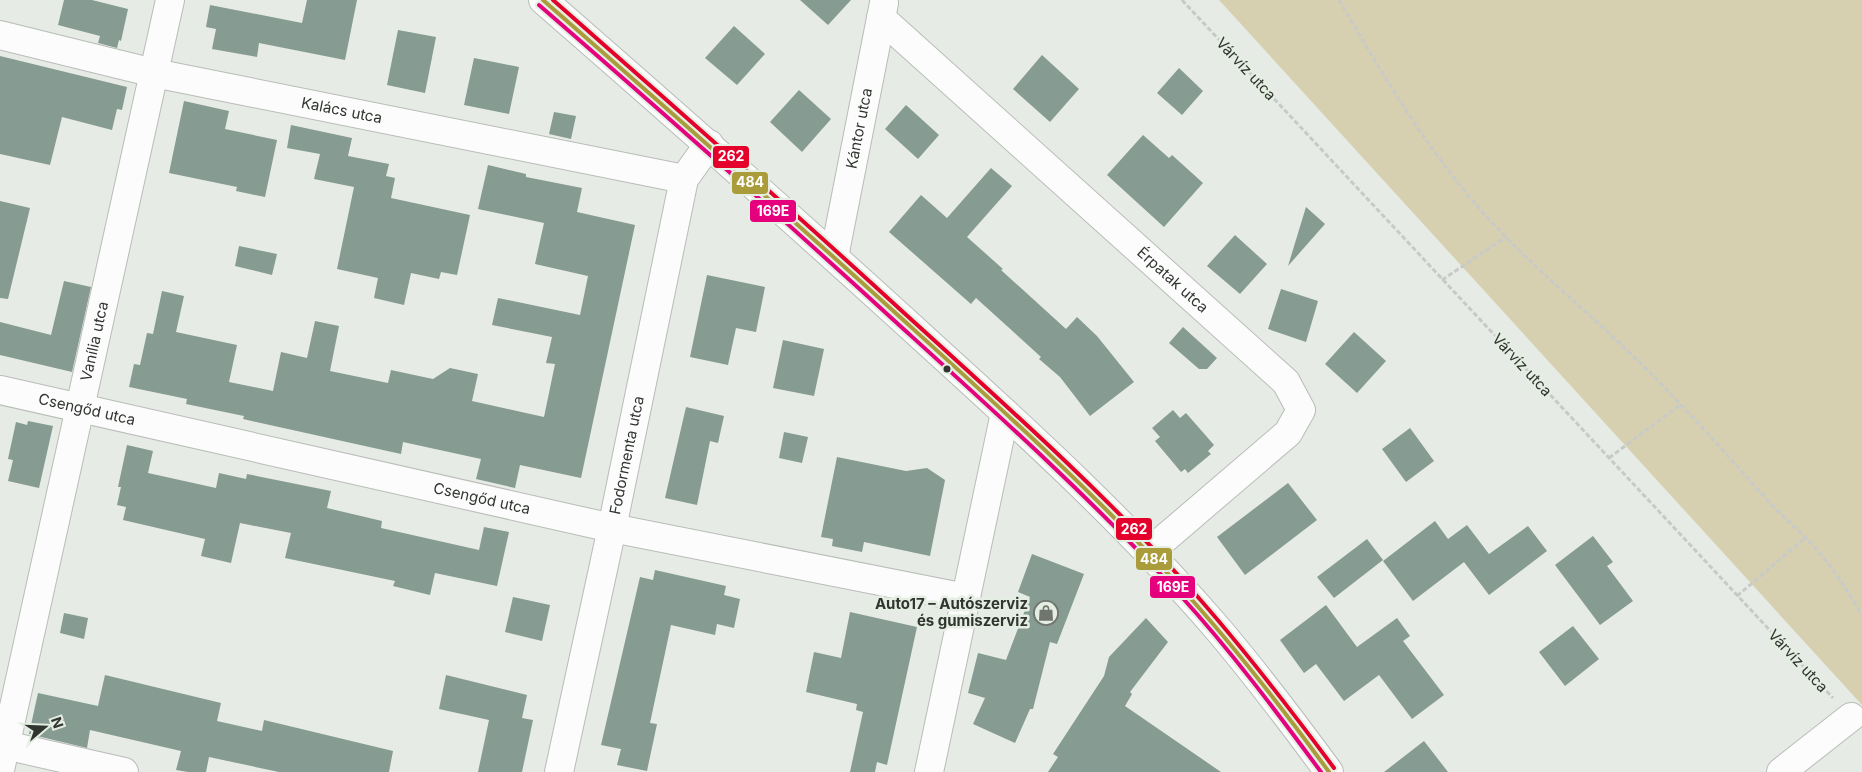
<svg xmlns="http://www.w3.org/2000/svg" width="1862" height="772" font-family="Inter,sans-serif">
	<style>
		.green { fill: #d7d0b0 }
		.building { fill: #869b91 }
		.lines { fill: none; stroke-linecap: round; stroke-linejoin: round }
		.minor-casing { stroke: #b9bcb8; stroke-width: 30 }
		.major-casing { stroke: #b9bcb8; stroke-width: 30 }
		.path { stroke: #c8cac7; stroke-width: 3; stroke-dasharray: 5 2.5; stroke-linecap: butt }
		.minor { stroke: #fbfcfb; stroke-width: 28 }
		.major { stroke: #fbfcfb; stroke-width: 28 }
		.bus-1-casing { stroke: #e5eee2; stroke-width: 8 }
		.bus-2-casing { stroke: #e5eee2; stroke-width: 8 }
		.bus-3-casing { stroke: #e5eee2; stroke-width: 8 }
		.bus-1 { stroke: #aa9c3b; stroke-width: 4 }
		.bus-2 { stroke: #e5007d; stroke-width: 4 }
		.bus-3 { stroke: #e4002b; stroke-width: 4 }
		.bus-dot { fill: #313530; stroke: #e5eee2; stroke-width: 2 }
		.labels { text-anchor: middle; stroke-width: 5; stroke-linejoin: round; paint-order: stroke }
		.street-label { font-size: 15px; fill: #313530; stroke: #e5eee2 }
		.poi-label { font-size: 15px; font-weight: bold; fill: #313530; stroke: #e5eee2; text-anchor: end }
		.line-badge { stroke: #e5eee2; stroke-width: 2 }
		.badge-label { font-size: 14px; text-anchor: middle; font-weight: bold; fill: #fff }
	</style>
	<rect width="100%" height="100%" fill="#e6ebe5"/>
	<!-- green -->
	<path class="green" d="M1219 0H1862V705Z"/>
	<!-- building -->
	<g class="building">
		<path d="M64 0H92L128 9 121 41 119 40 117 48 98 43 100 36 58 25Z"/>
		<path d="M307 0H357L345 60 259 43 257 57 212 49 216 29 206 27 210 5 302 23Z"/>
		<path d="M800 0H851L828 25Z"/>
		<path d="M734 26 765 54 737 85 705 58Z"/>
		<path d="M398 30 436 37 425 93 387 85Z"/>
		<path d="M1042 55 1079 89 1050 122 1013 89Z"/>
		<path d="M0 56 127 87 122 110 117 109 112 130 62 117 50 165 0 154Z"/>
		<path d="M474 58 519 67 509 114 464 105Z"/>
		<path d="M1179 68 1203 91 1182 115 1157 93Z"/>
		<path d="M799 90 831 119 802 152 770 122Z"/>
		<path d="M184 101 229 111 225 129 277 140 265 197 236 191 237 187 169 173Z"/>
		<path d="M906 105 939 135 918 159 885 129Z"/>
		<path d="M554 112 576 116 571 139 549 134Z"/>
		<path d="M291 125 352 138 348 156 389 164 386 176 395 178 391 198 470 215 457 275 441 272 439 279 411 273 404 305 374 298 378 278 337 269 354 187 314 179 320 154 287 148Z"/>
		<path d="M1143 135 1169 158 1172 155 1203 183 1164 227 1107 175Z"/>
		<path d="M488 165 526 174V177L582 188 577 212 635 225 581 478 520 465 515 488 476 479 481 459 403 442 401 454 243 419 244 416 186 404 187 399 129 387 134 364 140 365 147 333 153 334 162 291 184 296 176 332 237 345 229 382 273 391 281 352 307 358 315 321 339 326 330 371 388 383 391 370 433 379 450 368 478 374 472 401 544 417 555 364 546 363 552 337 492 325 498 298 580 315 588 276 535 264 544 223 478 209Z"/>
		<path d="M991 168 1012 186 967 237 1003 269 1001 270 1066 329 1077 317 1097 336 1134 382 1090 416 1060 377 1039 359 1041 357 976 298 971 304 889 232 921 195 947 218Z"/>
		<path d="M0 201 30 208 8 299 0 298Z"/>
		<path d="M1306 207 1325 224 1288 266Z"/>
		<path d="M1235 235 1267 264 1240 294 1207 266Z"/>
		<path d="M239 246 277 254 272 275 235 266Z"/>
		<path d="M707 275 765 287 756 332 736 328 728 365 690 357Z"/>
		<path d="M64 281 91 287 72 372 0 355V322L51 335Z"/>
		<path d="M1281 289 1318 301 1306 342 1268 329Z"/>
		<path d="M1183 327 1217 358 1207 369H1199L1169 343Z"/>
		<path d="M1354 332 1386 361 1357 393 1325 364Z"/>
		<path d="M783 340 824 349 814 396 773 388Z"/>
		<path d="M686 407 724 416 718 443 710 441 697 505 665 498Z"/>
		<path d="M1173 410 1180 418 1186 413 1214 445 1208 451 1211 454 1188 473 1185 469 1181 472 1155 441 1160 437 1152 428Z"/>
		<path d="M28 421 53 426 39 488 8 481 13 460 8 459 16 422 27 425Z"/>
		<path d="M1410 428 1434 461 1406 482 1382 449Z"/>
		<path d="M784 432 808 437 802 463 779 458Z"/>
		<path d="M127 445 153 451 148 473 216 488 219 473 246 479 247 474 331 491 327 508 382 521 381 528 479 550 484 527 509 532 497 586 435 573 430 595 393 586 395 581 285 558 291 533 240 523 231 563 201 556 205 539 123 520 126 507 117 505 121 487H118Z"/>
		<path d="M837 457 906 471 927 468 945 480 930 556 864 542 862 552 832 546 833 539 821 537Z"/>
		<path d="M1288 483 1317 520 1245 575 1217 537Z"/>
		<path d="M1435 521 1448 539 1467 525 1489 554 1528 526 1547 551 1489 595 1464 562 1413 601 1383 561Z"/>
		<path d="M1593 536 1613 562 1607 566 1633 601 1600 625 1555 565Z"/>
		<path d="M1367 539 1383 560 1334 598 1317 577Z"/>
		<path d="M1032 554 1084 574 1057 644 1050 642 1033 709H1030L1015 743 973 724 985 698 968 693 978 653 1006 660 1030 597 1018 592Z"/>
		<path d="M655 570 726 586 724 595 740 599 734 628 717 624 715 635 671 625 650 723 657 724 647 771 617 765 621 749 601 745 640 577 653 580Z"/>
		<path d="M513 597 550 605 542 641 505 632Z"/>
		<path d="M1326 605 1357 647 1397 618 1410 636 1403 641 1444 695 1412 719 1379 675 1344 701 1316 664 1304 673 1280 640Z"/>
		<path d="M850 612 917 627 887 765 877 762 875 772H850L863 712 856 710 857 704 806 692 814 652 841 658Z"/>
		<path d="M64 613 88 618 84 639 60 633Z"/>
		<path d="M1146 618 1168 642 1130 692 1132 694 1125 706 1221 772H1048L1058 757 1053 754 1104 676 1109 657Z"/>
		<path d="M1573 626 1599 659 1565 686 1539 652Z"/>
		<path d="M105 675 221 703 217 721 262 731 264 720 393 751 389 772H279L209 757 206 772H188L176 770 181 751 90 730 87 748 29 734 38 693 98 706Z"/>
		<path d="M446 675 527 695 522 718 533 720 522 772H478L489 720 439 709Z"/>
		<path d="M1424 741 1448 772H1384Z"/>
	</g>
	<g class="lines">
		<defs>
			<g id="minor">
				<path id="s1" d="M881 18 1286 382 1301 410 1288 433 1149 552"/>
				<path id="s2" d="M0 35 154 73 684 179"/>
				<path id="s3" d="M834 257 884 3"/>
				<path id="s4" d="M0 390 612 528 966 598"/>
				<path d="M0 744 124 772"/>
				<path id="s5" d="M0 770 170 0"/>
				<path id="s6" d="M559 772 612 528 684 179 709 144"/>
				<path d="M929 772 1005 413"/>
				<path d="M1781 772 1851 717"/>
			</g>
			<path id="major" d="M543 0C674 114 804 229 933 347 1031 436 1130 527 1217 628 1256 674 1293 723 1329 772"/>
		</defs>
		<!-- minor casing -->
		<use href="#minor" class="minor-casing"/>
		<!-- major casing -->
		<use href="#major" class="major-casing"/>
		<!-- path -->
		<g class="path">
			<path d="M1182 0 1833 698"/>
			<path d="M1339 0C1383 75 1427 150 1485 215 1531 266 1584 308 1633 356 1681 402 1724 452 1769 502 1784 518 1801 532 1815 548 1833 568 1848 591 1862 615"/>
			<path d="M1442 280 1506 237"/>
			<path d="M1609 458 1681 404"/>
			<path d="M1737 596 1805 538"/>
		</g>
		<!-- minor -->
		<use href="#minor" class="minor"/>
		<!-- major -->
		<use href="#major" class="major"/>
		<defs>
			<path id="bus-1" d="M543 0C663 105 782 210 900 317 997 405 1095 493 1183 590 1236 648 1283 709 1329 772"/>
			<path id="bus-2" d="M539 5C660 110 780 216 898 324 994 411 1092 499 1180 595 1231 651 1276 711 1321 772"/>
			<path id="bus-3" d="M553 0C670 103 788 206 903 312 1001 401 1100 489 1189 587 1241 645 1288 706 1334 768"/>
		</defs>
		<!-- bus-1 casing -->
		<use href="#bus-1" class="bus-1-casing"/>
		<!-- bus-2 casing -->
		<use href="#bus-2" class="bus-2-casing"/>
		<!-- bus-3 casing -->
		<use href="#bus-3" class="bus-3-casing"/>
		<!-- bus-1 -->
		<use href="#bus-1" class="bus-1"/>
		<!-- bus-2 -->
		<use href="#bus-2" class="bus-2"/>
		<!-- bus-3 -->
		<use href="#bus-3" class="bus-3"/>
	</g>
	<!-- icons -->
	<defs>
		<symbol id="shop-ring" viewBox="-11 -11 22 22"><circle r="9.5" fill="#e5eee2" stroke="#70756f" stroke-width="1.5"/><path d="M-5-2.5h2.3a2.7 3.5 0 0 1 5.4 0H5L5.5 6h-11ZM-1.5-2.5h3a1.5 2.3 0 0 0-3 0Z" fill="#70756f"/></symbol>
	</defs>
	<g fill-rule="evenodd">
		<use href="#shop-ring" x="1032" y="599" width="28" height="28"/>
	</g>
	<!-- markers -->
	<circle class="bus-dot" cx="947" cy="369" r="4.5"/>
	<g class="labels">
		<!-- street labels -->
		<g class="street-label">
			<text transform="translate(1246 69) rotate(47)" y="5">Várvíz utca</text>
			<text dy="5" stroke="none"><textPath href="#s2" startOffset="350">Kalács utca</textPath></text>
			<text dy="5" stroke="none"><textPath href="#s3" startOffset="131">Kántor utca</textPath></text>
			<text dy="5" stroke="none"><textPath href="#s1" startOffset="392">Érpatak utca</textPath></text>
			<text dy="5" stroke="none"><textPath href="#s5" startOffset="439">Vanília utca</textPath></text>
			<text transform="translate(1522 365) rotate(47)" y="5">Várvíz utca</text>
			<text dy="5" stroke="none"><textPath href="#s4" startOffset="89">Csengőd utca</textPath></text>
			<text dy="5" stroke="none"><textPath href="#s6" startOffset="324">Fodormenta utca</textPath></text>
			<text dy="5" stroke="none"><textPath href="#s4" startOffset="494">Csengőd utca</textPath></text>
			<text transform="translate(1798 661) rotate(47)" y="5">Várvíz utca</text>
		</g>
		<!-- poi labels -->
		<g class="poi-label">
			<text x="1028" y="609">Auto17 – Autószerviz<tspan x="1028" dy="17">és gumiszerviz</tspan></text>
		</g>
	</g>
	<g class="line-badge">
		<rect x="712" y="145" width="38" height="24" rx="5" fill="#e4002b"/>
		<rect x="731" y="171" width="38" height="24" rx="5" fill="#aa9c3b"/>
		<rect x="749" y="199" width="48" height="24" rx="5" fill="#e5007d"/>
		<rect x="1115" y="517" width="38" height="24" rx="5" fill="#e4002b"/>
		<rect x="1135" y="547" width="38" height="24" rx="5" fill="#aa9c3b"/>
		<rect x="1149" y="575" width="47" height="24" rx="5" fill="#e5007d"/>
	</g>
	<g class="badge-label">
		<text x="731" y="161">262</text>
		<text x="750" y="187">484</text>
		<text x="773" y="216">169E</text>
		<text x="1134" y="534">262</text>
		<text x="1154" y="564">484</text>
		<text x="1173" y="592">169E</text>
	</g>
	<!-- north arrow -->
	<g transform="translate(45 727) rotate(71)" stroke="#e5eee2" stroke-width="4" paint-order="stroke">
	<path d="M0-4L9 19L0 12L-9 19Z" fill="#313530"/>
	<text y="-8" font-size="14" font-weight="bold" text-anchor="middle" fill="#313530">N</text>
	</g>
</svg>
